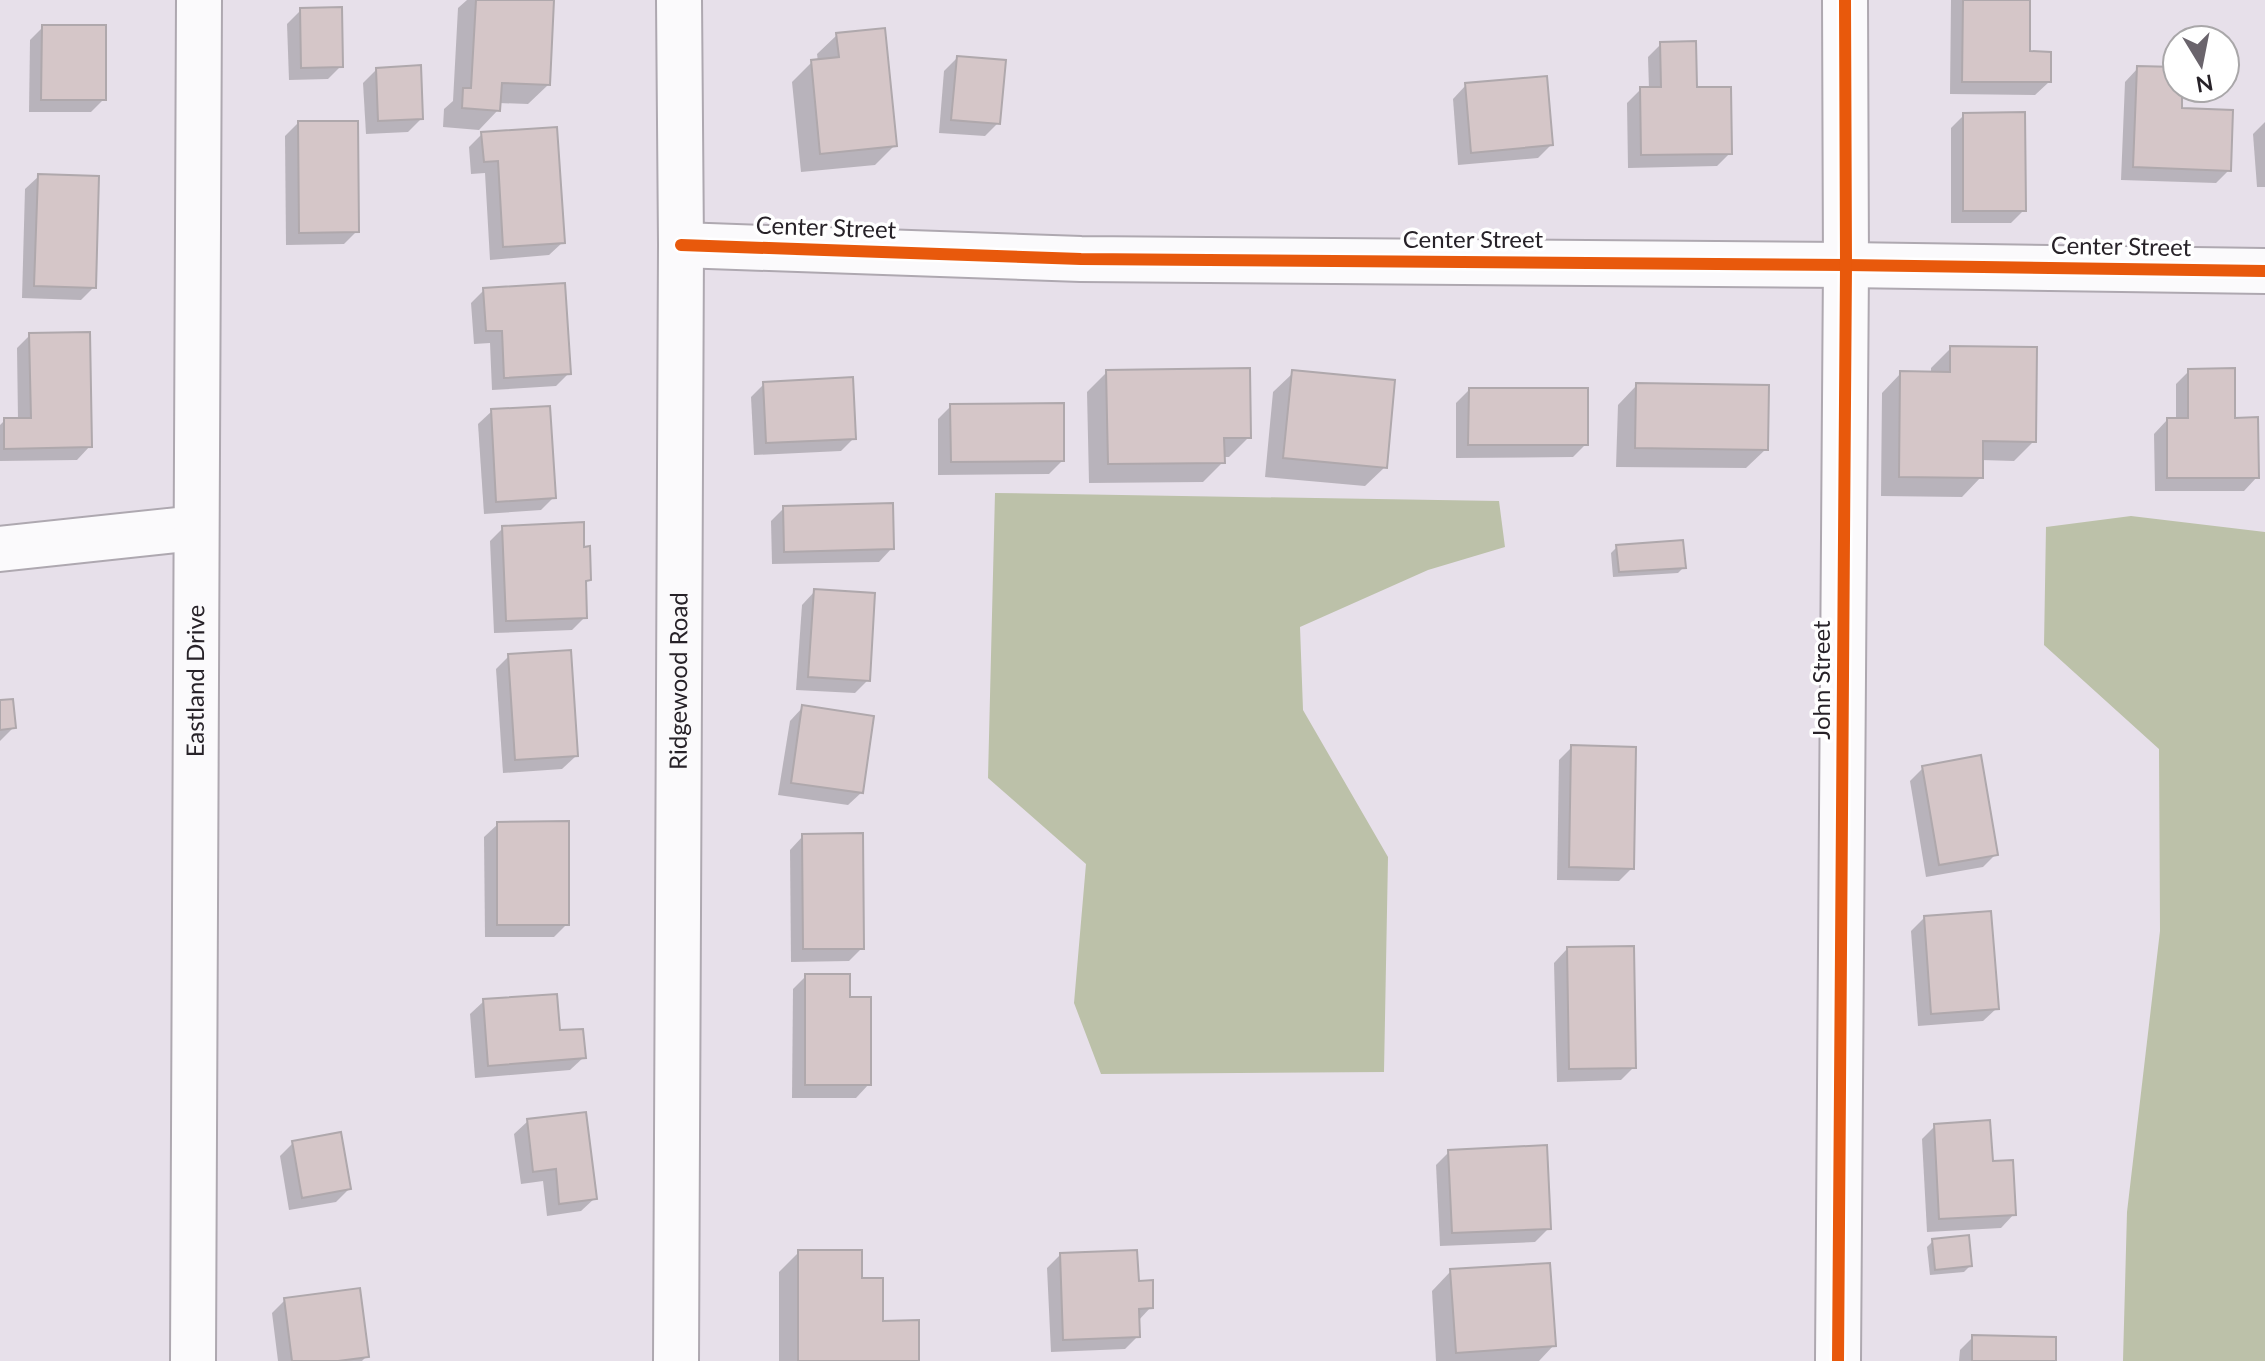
<svg xmlns="http://www.w3.org/2000/svg" width="2265" height="1361" font-family="Lato,sans-serif">
	<style>
		.forest { fill: #bcc1a9 }
		.shadow { fill: #0003 }
		.building { fill: #d5c6c8; stroke: #afa8ac; stroke-width: 2 }
		.lines { fill: none; stroke-linecap: round; stroke-linejoin: round }
		.street-casing { stroke: #aea8b0; stroke-width: 48 }
		.street { stroke: #fbfafc; stroke-width: 44 }
		.cycleway-casing { stroke: #fff; stroke-width: 17 }
		.cycleway { stroke: #e8590c; stroke-width: 12 }
		.labels { text-anchor: middle; stroke-width: 7; stroke-linejoin: round; paint-order: stroke }
		.street-label { font-size: 24px; fill: #272228; stroke: #fff }
	</style>
	<rect width="100%" height="100%" fill="#e7e0ea"/>
	<!-- forest -->
	<g class="forest">
		<path d="M995 493 1499 501 1505 547 1428 570 1300 627 1303 710 1388 857 1384 1072 1101 1074 1074 1003 1086 864 988 778Z"/>
		<path d="M2131 516 2265 532V1361H2123L2127 1212 2160 931 2159 749 2044 645 2046 527Z"/>
	</g>
	<!-- shadow -->
	<g class="shadow">
		<path d="M467 0H552L548 85 528 104 499 103 498 110 479 130 443 127 444 109 453 101 458 8Z"/>
		<path d="M1951 0H2028V53L2049 82 2035 95 1950 94Z"/>
		<path d="M301 10 341 66 328 79 289 80 287 24Z"/>
		<path d="M43 27 104 99 91 112H29L30 40Z"/>
		<path d="M837 35 895 145 875 165 801 172 792 82 812 62H818L817 54Z"/>
		<path d="M1661 44 1695 89 1730 153 1717 166 1628 168 1627 103 1641 89H1649L1648 57Z"/>
		<path d="M957 58 998 123 985 136 939 133 944 71Z"/>
		<path d="M2138 68 2177 69V88H2180L2179 110 2229 170 2216 183 2121 180 2125 82Z"/>
		<path d="M377 69 421 119 408 132 366 134 363 83Z"/>
		<path d="M1466 85 1551 145 1538 158 1458 165 1453 99Z"/>
		<path d="M1964 115 2024 210 2011 223H1951V128Z"/>
		<path d="M2265 122V187H2257L2253 134Z"/>
		<path d="M298 123 357 231 344 244 286 245 285 136Z"/>
		<path d="M482 134 563 242 549 255 490 260 485 173 471 174 469 147Z"/>
		<path d="M39 176 94 287 81 300 22 298 25 189Z"/>
		<path d="M484 290 569 373 556 386 492 390 490 343 474 344 471 303Z"/>
		<path d="M30 335 90 446 77 460 0 461V425L5 420H18L17 348Z"/>
		<path d="M1951 348 2034 441 2014 461 1981 460V477L1962 497 1881 496 1882 393 1901 373 1931 374V368Z"/>
		<path d="M2189 371 2233 420 2257 477 2244 491H2155L2154 434 2167 420H2176V384Z"/>
		<path d="M1107 372 1249 437 1229 457H1222L1223 462 1203 482 1089 483 1087 392Z"/>
		<path d="M1293 373 1385 467 1365 486 1265 477 1273 392Z"/>
		<path d="M764 384 854 438 841 451 754 455 751 397Z"/>
		<path d="M1637 385 1766 449 1746 468 1616 467 1618 405Z"/>
		<path d="M1469 390 1586 444 1573 457 1456 458V403Z"/>
		<path d="M951 406 1062 461 1049 474 938 475V419Z"/>
		<path d="M492 411 554 497 541 510 484 514 478 424Z"/>
		<path d="M784 508 892 548 879 562 772 564 771 521Z"/>
		<path d="M503 528 582 549 589 579 584 585 585 617 572 630 494 633 490 541Z"/>
		<path d="M1617 547 1684 567 1678 573 1613 577 1611 553Z"/>
		<path d="M815 591 868 680 855 693 796 690 802 605Z"/>
		<path d="M509 656 576 756 562 769 503 773 496 669Z"/>
		<path d="M0 702 14 727 0 741Z"/>
		<path d="M803 707 862 792 848 805 778 795 790 721Z"/>
		<path d="M1572 747 1632 868 1619 881 1557 880 1559 760Z"/>
		<path d="M1923 768 1996 854 1983 867 1926 877 1910 781Z"/>
		<path d="M498 824 567 924 554 937H485L484 837Z"/>
		<path d="M803 836 862 948 849 961 791 962 790 850Z"/>
		<path d="M1925 917 1997 1008 1983 1021 1918 1026 1911 931Z"/>
		<path d="M1567 949 1634 1067 1621 1080 1557 1082 1554 963Z"/>
		<path d="M806 976 848 999 869 1084 856 1098H792L793 989Z"/>
		<path d="M484 1001 584 1057 570 1070 475 1078 470 1014Z"/>
		<path d="M528 1121 595 1198 581 1211 547 1216 543 1181 521 1184 514 1134Z"/>
		<path d="M1935 1126 1991 1163 2014 1214 2001 1228 1927 1232 1922 1139Z"/>
		<path d="M293 1143 349 1189 336 1202 289 1210 280 1156Z"/>
		<path d="M1449 1152 1549 1228 1535 1242 1440 1246 1436 1165Z"/>
		<path d="M1933 1241 1970 1266 1964 1272 1930 1275 1927 1247Z"/>
		<path d="M799 1252 860 1280 880 1323 916 1361H779V1272Z"/>
		<path d="M1060 1255 1137 1283 1151 1307 1138 1321V1336L1125 1349 1051 1352 1047 1268Z"/>
		<path d="M1451 1271 1554 1345 1539 1361H1436L1432 1291Z"/>
		<path d="M285 1300 367 1356 362 1361H278L272 1313Z"/>
		<path d="M1973 1337 2054 1361H1959L1960 1350Z"/>
	</g>
	<!-- building -->
	<g class="building">
		<path d="M476 0H554L550 85 502 83 500 111 462 108 463 88H471Z"/>
		<path d="M1963 0H2030V51L2051 52V82H1962Z"/>
		<path d="M342 7 343 67 301 68 300 8Z"/>
		<path d="M42 25H106V100H41Z"/>
		<path d="M885 28 897 146 820 154 811 60 839 57 836 33Z"/>
		<path d="M1696 41 1697 87H1731L1732 154 1641 155 1640 87H1661L1660 42Z"/>
		<path d="M957 56 1006 60 1000 124 951 120Z"/>
		<path d="M421 65 423 119 378 121 376 68Z"/>
		<path d="M2137 66 2177 67V88H2182V108L2233 110 2231 171 2133 167Z"/>
		<path d="M1547 76 1553 145 1471 153 1465 83Z"/>
		<path d="M2025 112 2026 211H1963V113Z"/>
		<path d="M298 121H358L359 232 299 233Z"/>
		<path d="M557 127 565 243 503 247 498 161 484 162 481 132Z"/>
		<path d="M38 174 99 176 96 288 34 286Z"/>
		<path d="M565 283 571 374 504 378 502 331H486L483 288Z"/>
		<path d="M90 332 92 447 4 449V418H31L29 333Z"/>
		<path d="M1950 346 2037 347 2036 442 1983 441V478L1899 477 1900 371 1950 372Z"/>
		<path d="M1250 368 1251 438H1224L1225 463 1108 464 1106 370Z"/>
		<path d="M2235 368V418L2258 417 2259 478H2167V418H2188V369Z"/>
		<path d="M1292 370 1395 380 1387 468 1283 458Z"/>
		<path d="M853 377 856 439 766 443 763 382Z"/>
		<path d="M1636 383 1769 385 1768 450 1635 448Z"/>
		<path d="M1469 388H1588V445H1468Z"/>
		<path d="M1064 403V461L951 462 950 404Z"/>
		<path d="M550 406 556 498 496 502 491 409Z"/>
		<path d="M893 503 894 549 784 552 783 506Z"/>
		<path d="M584 522V547L590 546 591 580 586 581 587 618 506 621 502 526Z"/>
		<path d="M1683 540 1686 568 1619 572 1616 545Z"/>
		<path d="M814 589 875 593 870 681 808 677Z"/>
		<path d="M571 650 578 756 515 760 508 654Z"/>
		<path d="M13 699 16 728 0 730V700Z"/>
		<path d="M802 705 874 716 863 793 791 783Z"/>
		<path d="M1571 745 1636 747 1634 869 1569 867Z"/>
		<path d="M1981 755 1998 855 1939 865 1922 766Z"/>
		<path d="M569 821V925H497V822Z"/>
		<path d="M863 833 864 949H803L802 834Z"/>
		<path d="M1991 911 1999 1009 1931 1014 1924 916Z"/>
		<path d="M1634 946 1636 1068 1569 1069 1567 947Z"/>
		<path d="M805 974H850V997H871V1085H805Z"/>
		<path d="M557 994 560 1030 583 1029 586 1058 488 1066 483 999Z"/>
		<path d="M586 1112 597 1199 559 1204 556 1169 533 1172 527 1119Z"/>
		<path d="M1990 1120 1993 1161 2013 1160 2016 1215 1939 1219 1934 1124Z"/>
		<path d="M341 1132 351 1189 302 1198 292 1141Z"/>
		<path d="M1547 1145 1551 1229 1452 1233 1448 1150Z"/>
		<path d="M1969 1235 1972 1266 1935 1270 1932 1239Z"/>
		<path d="M798 1250H862V1278H883V1321L919 1320V1361H798Z"/>
		<path d="M1137 1250 1139 1281 1153 1280V1308L1139 1309 1140 1337 1063 1340 1060 1253Z"/>
		<path d="M1550 1263 1556 1346 1456 1353 1450 1269Z"/>
		<path d="M360 1288 369 1357 338 1361H292L284 1298Z"/>
		<path d="M1972 1335 2056 1337V1361H1972Z"/>
	</g>
	<g class="lines">
		<defs>
			<g id="street">
				<path d="M681 245 1081 259 1846 265 2265 271"/>
				<path d="M0 549 196 528"/>
				<path id="s1" d="M193 1361 199 0"/>
				<path id="s2" d="M676 1361 681 245 679 0"/>
				<path d="M1838 1361 1846 265 1845 0"/>
			</g>
		</defs>
		<!-- street casing -->
		<use href="#street" class="street-casing"/>
		<!-- street -->
		<use href="#street" class="street"/>
		<defs>
			<g id="cycleway">
				<path d="M681 245 1081 259 1846 265 2265 271"/>
				<path d="M1838 1361 1846 265 1845 0"/>
			</g>
		</defs>
		<!-- cycleway casing -->
		<use href="#cycleway" class="cycleway-casing"/>
		<!-- cycleway -->
		<use href="#cycleway" class="cycleway"/>
	</g>
	<g class="labels">
		<!-- street labels -->
		<g class="street-label">
			<text transform="translate(826 228) rotate(2)" y="8">Center Street</text>
			<text x="1473" y="248">Center Street</text>
			<text transform="translate(2121 247) rotate(1)" y="8">Center Street</text>
			<text dy="8" stroke="none"><textPath href="#s1" startOffset="680">Eastland Drive</textPath></text>
			<text dy="8" stroke="none"><textPath href="#s2" startOffset="680">Ridgewood Road</textPath></text>
			<text transform="translate(1822 680) rotate(-90)" y="8">John Street</text>
		</g>
	</g>
	<!-- north arrow -->
	<g transform="translate(2201 64) rotate(170)"><circle r="38" fill="#ffffff" stroke="#a9a7a9" stroke-width="2"/>
	<path d="M0-6L14 30L0 20L-14 30Z" fill="#6a646c"/>
	<text y="-12" font-size="22" font-weight="bold" text-anchor="middle" fill="#272228">N</text>
	</g>
</svg>
